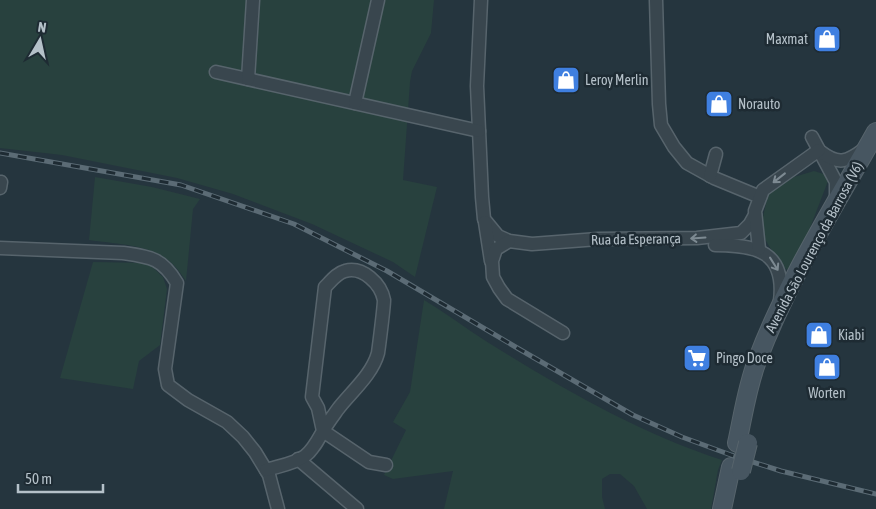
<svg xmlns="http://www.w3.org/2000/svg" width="876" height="509" font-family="'Asap Condensed',sans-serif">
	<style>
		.green { fill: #28413e }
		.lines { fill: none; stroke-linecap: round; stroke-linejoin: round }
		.street-casing { stroke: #57646c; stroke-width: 15 }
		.secondary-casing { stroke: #57646c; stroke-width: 20 }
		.street { stroke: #39464e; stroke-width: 12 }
		.secondary { stroke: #475661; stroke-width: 18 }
		.rail-casing { stroke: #5b6b75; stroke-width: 5 }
		.rail { stroke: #1e2b33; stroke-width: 3; stroke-dasharray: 9; stroke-linecap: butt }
		.secondary-bridge-casing { stroke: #57646c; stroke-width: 20; stroke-linecap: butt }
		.secondary-bridge { stroke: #475661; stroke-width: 18 }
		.oneway { stroke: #7d8a92 }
		.labels { text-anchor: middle; stroke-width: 5; stroke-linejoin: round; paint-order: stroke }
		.poi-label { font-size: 14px; fill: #b5c1c9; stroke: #1e2b33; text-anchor: start }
		.street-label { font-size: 14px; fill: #b5c1c9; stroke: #1e2b33 }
	</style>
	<rect width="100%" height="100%" fill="#25353e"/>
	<!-- green -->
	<g class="green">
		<path d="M0 0H434L431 33 412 71 410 82 403 180 437 187 415 277 393 262 312 224 233 194 177 178 62 155 0 148Z"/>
		<path d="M814 171 830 176 808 233 788 270 781 266 760 231 768 194 794 177Z"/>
		<path d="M95 177 152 187 200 199 193 209 186 281C181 274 175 265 168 260 147 244 115 244 89 240Z"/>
		<path d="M93 262 148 263 163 277 167 289 160 345 139 361 133 389 60 378Z"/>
		<path d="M424 300C449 315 472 333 497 348 568 392 642 434 722 460L718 470 711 509H647L634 486 620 474H610L602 479V497L605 509H444L453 471 393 479 384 475 406 430 393 422 410 392Z"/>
	</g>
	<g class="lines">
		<defs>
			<g id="street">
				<path d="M481 0 477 86 482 197 484 219 498 236 509 241 532 244 598 239 697 238 741 233 750 224 755 215"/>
				<path d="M656 0 659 104 661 125 674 147 687 163 714 178 760 197"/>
				<path d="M216 72 479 131"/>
				<path d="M248 79 253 0"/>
				<path d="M355 103 378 0"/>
				<path d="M812 137 836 182V199"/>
				<path d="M821 152C838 165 847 162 863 150"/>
				<path d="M710 176 716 154"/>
				<path d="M0 188 1 182"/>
				<path d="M485 222 491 261"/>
				<path d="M509 241 496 249 492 261 493 277 499 288 507 299 563 333"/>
				<path d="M715 245C756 245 786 251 780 301"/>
				<path d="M0 248 123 253C151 257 162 258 177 283L165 369 168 385 188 400 227 422 243 437 255 452 269 475 278 509"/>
				<path d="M759 249 755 211 763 190 819 150"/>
				<path d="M298 459 357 509"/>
				<path d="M266 470C279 466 294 464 305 456 313 450 318 440 323 431 327 424 333 416 338 409 351 392 372 375 378 353 379 346 384 307 384 300 381 284 363 266 345 271 337 273 331 281 325 287L312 397 318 408 323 431 369 462 386 465"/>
			</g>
			<g id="secondary">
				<path d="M737 443C743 416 747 387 757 361 787 281 834 207 876 132"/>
				<path d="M722 509 731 467"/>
			</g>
		</defs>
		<!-- street casing -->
		<use href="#street" class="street-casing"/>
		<!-- secondary casing -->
		<use href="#secondary" class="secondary-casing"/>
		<!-- street -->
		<use href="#street" class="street"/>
		<!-- secondary -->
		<use href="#secondary" class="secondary"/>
		<defs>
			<path id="rail" d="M0 153 181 185 294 224 387 271 519 349 633 415 682 437 731 455 781 471 876 494"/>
		</defs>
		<!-- rail casing -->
		<use href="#rail" class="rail-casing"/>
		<!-- rail -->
		<use href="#rail" class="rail"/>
		<defs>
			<path id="secondary-bridge" d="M741 471 748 443"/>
		</defs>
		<!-- secondary-bridge casing -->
		<use href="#secondary-bridge" class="secondary-bridge-casing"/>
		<!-- secondary-bridge -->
		<use href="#secondary-bridge" class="secondary-bridge"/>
	</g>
	<!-- one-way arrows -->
	<defs><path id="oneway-shaft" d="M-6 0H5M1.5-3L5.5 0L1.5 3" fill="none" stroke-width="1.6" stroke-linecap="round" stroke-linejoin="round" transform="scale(1.25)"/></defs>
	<g class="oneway">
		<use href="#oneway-shaft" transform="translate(779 178) rotate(142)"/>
		<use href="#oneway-shaft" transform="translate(698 238) rotate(176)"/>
		<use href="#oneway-shaft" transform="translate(774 264) rotate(58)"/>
	</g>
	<!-- icons -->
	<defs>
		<symbol id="shop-square" viewBox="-11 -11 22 22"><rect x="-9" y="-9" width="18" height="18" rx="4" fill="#3f7fe0" stroke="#1e2b33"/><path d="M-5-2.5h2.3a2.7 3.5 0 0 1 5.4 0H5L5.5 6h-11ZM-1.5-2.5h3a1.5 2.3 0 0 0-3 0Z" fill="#fff"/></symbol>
		<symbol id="supermarket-square" viewBox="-11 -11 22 22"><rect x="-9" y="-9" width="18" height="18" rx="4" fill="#3f7fe0" stroke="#1e2b33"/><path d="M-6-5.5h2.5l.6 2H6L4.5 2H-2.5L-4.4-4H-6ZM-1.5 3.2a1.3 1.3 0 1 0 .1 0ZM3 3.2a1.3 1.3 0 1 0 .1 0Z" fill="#fff"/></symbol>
	</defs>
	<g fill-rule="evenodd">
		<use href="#shop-square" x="811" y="23" width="32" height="32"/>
		<use href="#shop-square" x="550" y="64" width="32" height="32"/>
		<use href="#shop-square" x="703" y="88" width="32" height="32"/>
		<use href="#shop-square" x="803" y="319" width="32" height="32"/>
		<use href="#supermarket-square" x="681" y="342" width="32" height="32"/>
		<use href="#shop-square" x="811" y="351" width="32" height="32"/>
	</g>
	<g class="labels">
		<!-- poi labels -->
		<g class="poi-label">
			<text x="808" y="44" text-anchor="end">Maxmat</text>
			<text x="585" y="85">Leroy Merlin</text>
			<text x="738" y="109">Norauto</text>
			<text x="838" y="340">Kiabi</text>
			<text x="716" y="363">Pingo Doce</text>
			<text x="827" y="398" text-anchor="middle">Worten</text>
		</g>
		<!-- street labels -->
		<g class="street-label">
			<text transform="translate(636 239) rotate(-1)" y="5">Rua da Esperança</text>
			<text transform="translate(814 247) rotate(-62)" y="5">Avenida São Lourenço da Barrosa (V6)</text>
		</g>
	</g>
	<!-- north arrow -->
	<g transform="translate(40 40) rotate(9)" stroke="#1e2b33" stroke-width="4" paint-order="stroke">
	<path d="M0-4L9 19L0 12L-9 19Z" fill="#b5c1c9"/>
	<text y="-8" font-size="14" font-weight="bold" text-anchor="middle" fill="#b5c1c9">N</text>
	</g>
	<!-- scale -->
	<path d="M18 484v8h85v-8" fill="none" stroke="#b5c1c9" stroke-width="2.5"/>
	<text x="25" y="484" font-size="15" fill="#b5c1c9" stroke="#1e2b33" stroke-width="4" paint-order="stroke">50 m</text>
</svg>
